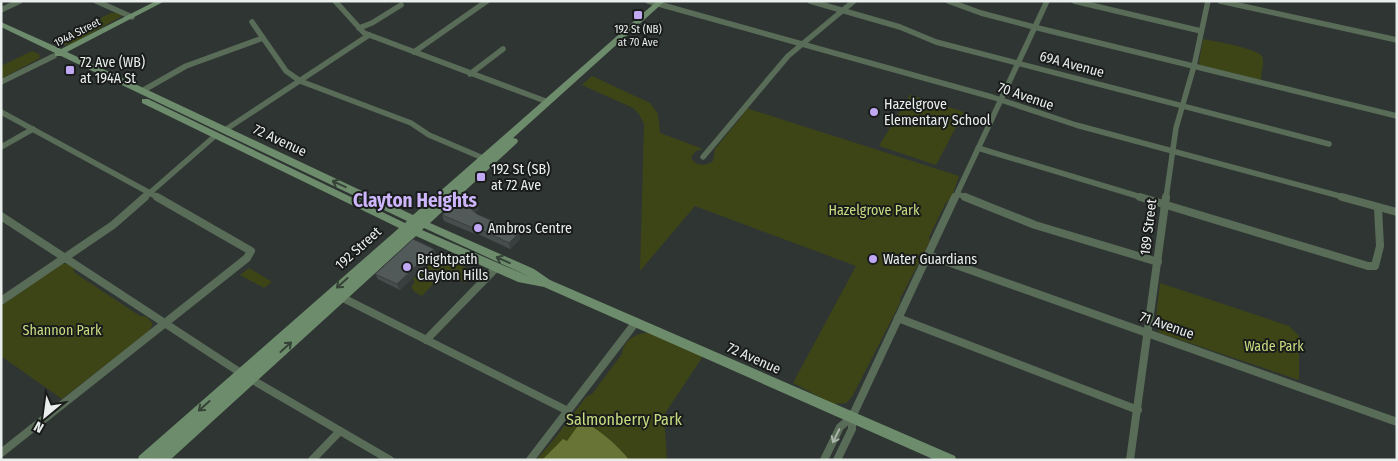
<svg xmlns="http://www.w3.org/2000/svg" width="1398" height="461" font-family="'Fira Sans Condensed',sans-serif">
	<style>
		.green { fill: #3d4516 }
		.forest { fill: #687435 }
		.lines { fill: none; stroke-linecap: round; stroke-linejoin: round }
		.street-far1 { stroke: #596c58; stroke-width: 5.5 }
		.street { stroke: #596c58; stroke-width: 8 }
		.secondary { fill: #6d8c6c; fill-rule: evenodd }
		.wall { fill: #464d4d }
		.shaded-wall { fill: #393e3e }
		.building { fill: #515959; stroke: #393e3e }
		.oneway { stroke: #364337 }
		.oneway2 { stroke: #a9b4aa }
		.poi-dot { fill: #c1a8f3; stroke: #191c1b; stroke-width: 2 }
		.labels { text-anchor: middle; stroke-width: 4; stroke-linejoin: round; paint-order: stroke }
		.far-poi-label { font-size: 11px; fill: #eaefed; stroke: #191c1b }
		.far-street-label { font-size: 11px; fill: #eaefed; stroke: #191c1b }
		.poi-label { font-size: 14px; fill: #eaefed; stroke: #191c1b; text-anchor: start }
		.street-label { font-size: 14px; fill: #eaefed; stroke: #191c1b }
		.park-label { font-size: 14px; fill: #cadc81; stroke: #191c1b }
		.near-park-label { font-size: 16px; fill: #cadc81; stroke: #191c1b }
		.district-label { font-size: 19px; font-weight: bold; fill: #cdb6fc; stroke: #191c1b }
	</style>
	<rect width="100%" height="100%" fill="#2f3533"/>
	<!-- green -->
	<g class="green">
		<path d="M111 13H118L122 16 72 44 60 46 52 42Z"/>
		<path d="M1203 39C1214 41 1256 48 1262 56 1265 61 1261 74 1261 80L1200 65 1199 62Z"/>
		<path d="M32 51 39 54 40 58 1 79V66Z"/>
		<path d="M592 76 650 103 658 114 660 133 703 149 696 151 691 157C695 167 706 166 713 161L715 149 742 116V113L746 108 959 176C956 184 953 198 945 204L929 237 930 241 900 299V303L852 397 846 403 833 404 793 383 856 266 695 206 640 271 644 124 639 114 633 108 582 85Z"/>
		<path d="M910 95 964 112 936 165 879 146Z"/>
		<path d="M438 255 473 271 474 274 465 283 445 271 422 296 413 291 414 290 411 288 415 281 412 280Z"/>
		<path d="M61 264H68L74 268V272L81 277 140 316 147 317 153 324 149 331 62 399 1 356V306Z"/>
		<path d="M249 268 272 282 264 288 240 275Z"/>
		<path d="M1160 283 1289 326 1299 336V380L1160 333 1155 326Z"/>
		<path d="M650 333 703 356 664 415 667 460H536L556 437 586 397 592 394 622 354C623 340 637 332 650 333Z"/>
	</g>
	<!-- forest -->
	<path class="forest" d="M582 420C600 431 616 443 629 460H542L563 439 567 441Z"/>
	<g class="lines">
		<!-- street-far1 -->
		<g class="street-far1">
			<path d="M96 1 132 17"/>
			<path d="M335 1 364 33 548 102"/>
			<path d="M648 1 992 97 1076 125 1347 198"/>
			<path d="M810 1 900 27 936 42 1329 144"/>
			<path d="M948 1 981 13 1034 27 1397 116"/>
			<path d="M1074 1 1201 31"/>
			<path d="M1220 1 1397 40"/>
			<path d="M1 10 20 1"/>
			<path d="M252 22 286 71 300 81 411 123 429 135 483 158"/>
			<path d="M359 28 372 23 401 5"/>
			<path d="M414 52 487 1"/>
			<path d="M470 74 503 49"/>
			<path d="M1 82 54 56"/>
			<path d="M142 91 186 66 263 38"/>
			<path d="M1 112 159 198"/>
			<path d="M225 130 369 35"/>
			<path d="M1 147 33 129"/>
			<path d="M978 148 1144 198"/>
			<path d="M703 157 788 56 854 1"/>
			<path d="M957 194 969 198"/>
			<path d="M144 198 216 135"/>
			<path d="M955 198 1047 1"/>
			<path d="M1166 198 1176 128 1194 66 1208 1"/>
		</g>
		<!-- street -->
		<g class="street">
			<path d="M965 197 1035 225 1158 262"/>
			<path d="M1140 197 1368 266H1375L1380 246 1378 208"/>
			<path d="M1342 197 1397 212"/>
			<path d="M1 216 244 375 390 460"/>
			<path d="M928 255 1397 422"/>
			<path d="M341 297 568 411"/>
			<path d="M1 301 113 225 145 197"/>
			<path d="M898 318 1138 410"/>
			<path d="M426 340 496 268"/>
			<path d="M1 453 247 258 251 251 157 197"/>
			<path d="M312 460 340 431"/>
			<path d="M530 460 636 322"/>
			<path d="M824 460 840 427 852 417 955 197"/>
			<path d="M837 460 852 429V417"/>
			<path d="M1130 460 1166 197"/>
		</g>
		<!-- secondary -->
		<path class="secondary" d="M156 1H165L67 52 413 215 657 1H665L513 138 517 139 518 141 517 143 430 223 534 269 550 280 955 456 956 460H935L544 287 518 282 416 236 170 460H155L156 458 154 460H138L139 456 399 228 142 103V99H148L405 223 407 221 61 56H55V53L1 27V22L61 49ZM424 228 526 275 528 276 422 230Z"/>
	</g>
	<!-- wall -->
	<g class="wall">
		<path d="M476 203 479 209 475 213 519 233 520 239 510 249 476 233 475 234 444 221 442 215Z"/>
		<path d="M434 249 436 255 400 290 378 279 375 274Z"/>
	</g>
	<!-- shaded-wall -->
	<g class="shaded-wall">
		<path d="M475 200 479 209 473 215 471 209 474 202Z"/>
		<path d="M475 227 476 233 475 234 473 228Z"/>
		<path d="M519 233 520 239 510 249 509 243Z"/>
		<path d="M434 249 436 255 400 290 397 284Z"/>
	</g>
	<!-- building -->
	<g class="building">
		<path d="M463 197 466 198 468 197 475 200 474 202 477 204 471 209 477 214 519 233 509 243 475 227 473 228 442 215Z"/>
		<path d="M413 239 434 249 397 284 375 274Z"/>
	</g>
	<!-- one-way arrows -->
	<defs><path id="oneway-shaft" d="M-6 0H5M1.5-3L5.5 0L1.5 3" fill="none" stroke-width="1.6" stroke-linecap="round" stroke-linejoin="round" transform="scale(1.25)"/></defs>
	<g class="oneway">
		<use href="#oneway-shaft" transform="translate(339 184) rotate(-155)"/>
		<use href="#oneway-shaft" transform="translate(503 260) rotate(-156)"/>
		<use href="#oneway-shaft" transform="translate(342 283) rotate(138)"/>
		<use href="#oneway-shaft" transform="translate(286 347) rotate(-42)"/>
		<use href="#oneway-shaft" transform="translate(204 406) rotate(138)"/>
	</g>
	<use class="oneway2" href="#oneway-shaft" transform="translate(836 436) rotate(116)"/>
	<!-- markers -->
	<g class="poi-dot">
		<rect x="633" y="10" width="10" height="10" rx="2.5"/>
		<rect x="65" y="65" width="10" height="10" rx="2.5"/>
		<circle cx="874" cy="112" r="5"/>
		<rect x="476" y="172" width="10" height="10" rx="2.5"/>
		<circle cx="478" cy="228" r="5"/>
		<circle cx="873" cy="259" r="5"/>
		<circle cx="407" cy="267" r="5"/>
	</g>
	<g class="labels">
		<!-- far-poi labels -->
		<g class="far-poi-label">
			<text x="638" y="33">192 St (NB)<tspan x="638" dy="13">at 70 Ave</tspan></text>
		</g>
		<!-- far-street labels -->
		<g class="far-street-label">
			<text transform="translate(77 32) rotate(-27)" y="4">194A Street</text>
		</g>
		<!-- poi labels -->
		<g class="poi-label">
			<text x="80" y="67">72 Ave (WB)<tspan x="80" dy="16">at 194A St</tspan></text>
			<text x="884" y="109">Hazelgrove<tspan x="884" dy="16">Elementary School</tspan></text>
			<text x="491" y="174">192 St (SB)<tspan x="491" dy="16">at 72 Ave</tspan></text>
			<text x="488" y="233">Ambros Centre</text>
			<text x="417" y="264">Brightpath<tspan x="417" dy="16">Clayton Hills</tspan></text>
			<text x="883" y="264">Water Guardians</text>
		</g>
		<!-- street labels -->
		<g class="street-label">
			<text transform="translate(1072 64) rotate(15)" y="5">69A Avenue</text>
			<text transform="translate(1026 96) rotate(19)" y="5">70 Avenue</text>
			<text transform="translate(280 140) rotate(25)" y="5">72 Avenue</text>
			<text transform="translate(1148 227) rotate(-83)" y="5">189 Street</text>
			<text transform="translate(358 248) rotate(-42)" y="5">192 Street</text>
			<text transform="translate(1167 325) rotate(19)" y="5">71 Avenue</text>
			<text transform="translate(754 358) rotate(24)" y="5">72 Avenue</text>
		</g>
		<!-- park labels -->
		<g class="park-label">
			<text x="874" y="215">Hazelgrove Park</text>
			<text x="62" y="335">Shannon Park</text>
			<text x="1274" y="351">Wade Park</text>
		</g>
		<!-- near-park labels -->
		<g class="near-park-label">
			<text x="624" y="425">Salmonberry Park</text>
		</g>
		<!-- district labels -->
		<g class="district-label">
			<text x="415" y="207">Clayton Heights</text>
		</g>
	</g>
	<!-- border -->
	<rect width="1398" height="461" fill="none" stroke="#eaefed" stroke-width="5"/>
	<!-- north arrow -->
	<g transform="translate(45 416) rotate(209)" stroke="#191c1b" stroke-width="4" paint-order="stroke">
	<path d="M0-4L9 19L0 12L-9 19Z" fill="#eaefed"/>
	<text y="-8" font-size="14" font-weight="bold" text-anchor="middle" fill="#eaefed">N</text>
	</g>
</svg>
